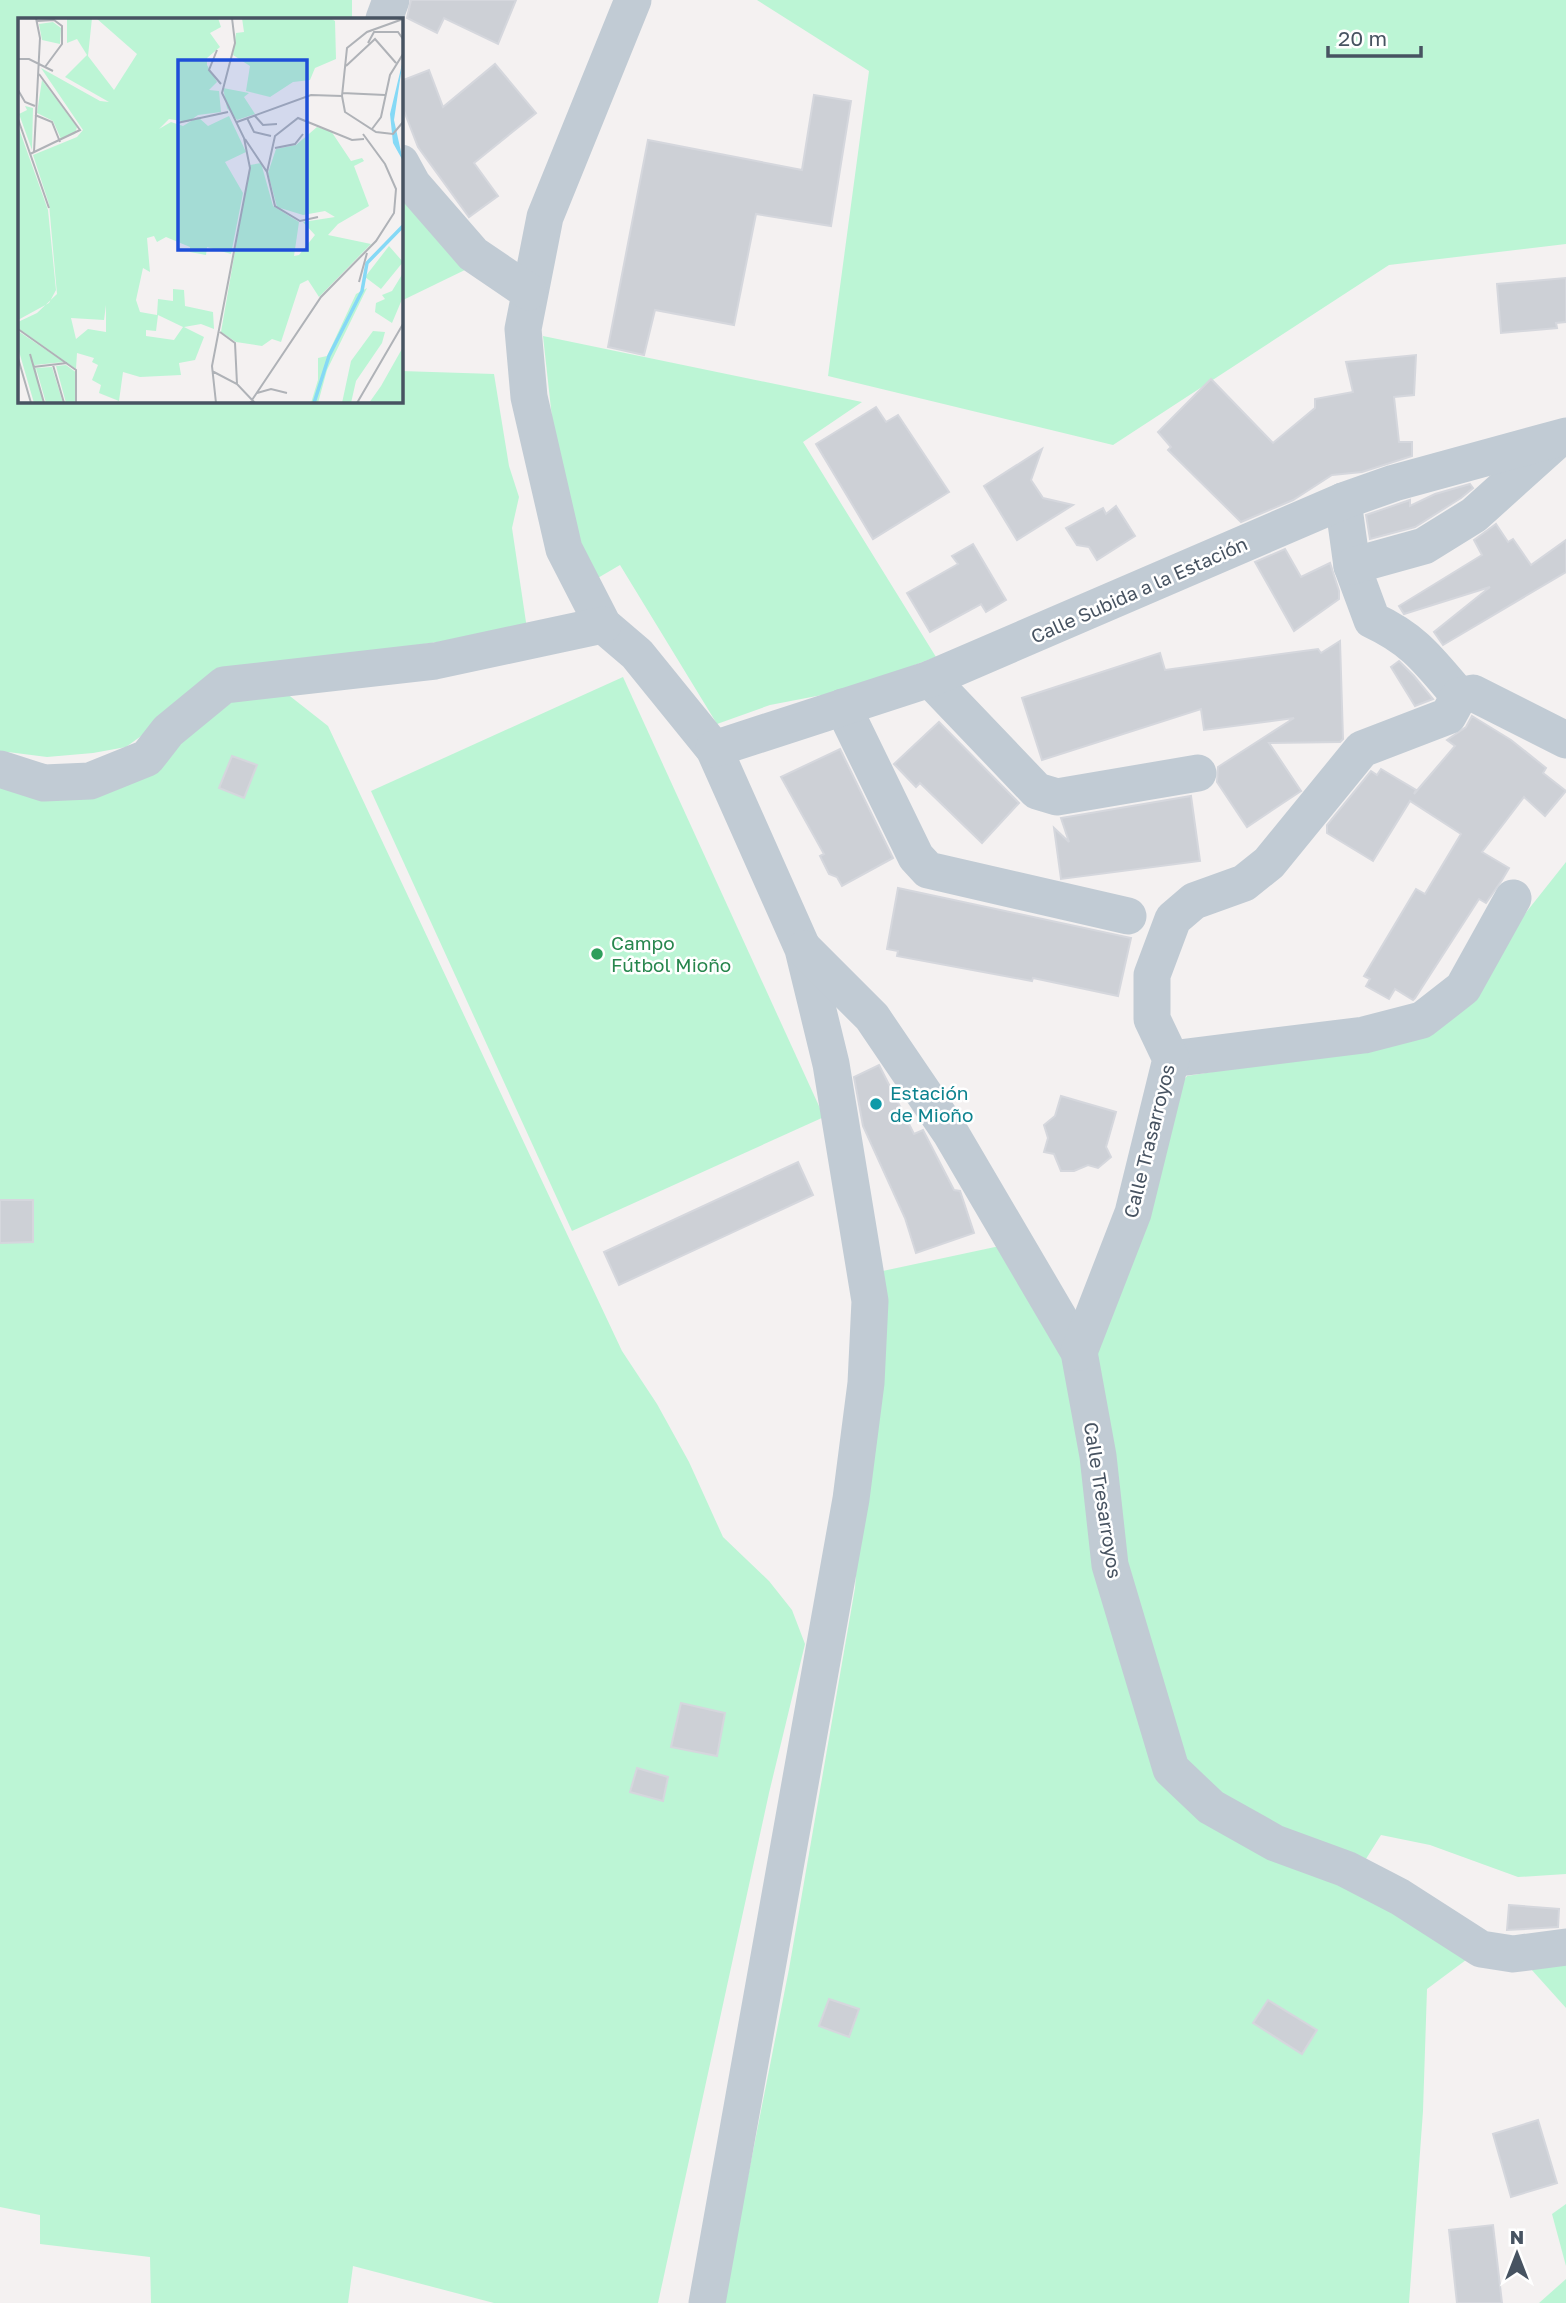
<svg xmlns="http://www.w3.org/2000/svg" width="1566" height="2303" font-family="'Golos Text',sans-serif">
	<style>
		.green { fill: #bcf5d5 }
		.building { fill: #cdd0d6; stroke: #d5d7dd; stroke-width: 2 }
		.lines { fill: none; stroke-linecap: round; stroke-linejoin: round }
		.minor { stroke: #c1cbd4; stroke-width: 37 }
		.leisure-dot { fill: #2e9e5b; stroke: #fff; stroke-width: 2.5 }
		.culture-dot { fill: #0f9aa8; stroke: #fff; stroke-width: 2.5 }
		.labels { text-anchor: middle; stroke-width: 5; stroke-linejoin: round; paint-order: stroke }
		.street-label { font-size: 19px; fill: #475361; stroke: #fff }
		.leisure-label { font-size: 19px; fill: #27864d; stroke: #fff; text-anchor: start }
		.culture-label { font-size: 19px; fill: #0d838f; stroke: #fff; text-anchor: start }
		.inset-river { fill: none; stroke: #85d9f6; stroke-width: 3.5 }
		.inset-road { fill: none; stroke: #afb2b7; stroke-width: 2 }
		.view { fill: #1d4ed8; fill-opacity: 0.15; stroke: #1d4ed8; stroke-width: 3.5 }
		.inset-edge { fill: none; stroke: #475361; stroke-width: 3.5 }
	</style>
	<rect width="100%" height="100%" fill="#f4f1f1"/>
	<!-- green -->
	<g class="green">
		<path d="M0 0H352V19H19V401H401V371L494 374 509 466 519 497 512 528 527 629 321 659 159 723 126 747 93 753 47 757 0 751Z"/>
		<path d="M757 0H1566V244L1389 265 1113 445 828 376 869 71Z"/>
		<path d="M401 182 469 268 401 301Z"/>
		<path d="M543 336 862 402 803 442 936 657 848 690 770 705 717 724 620 565 591 582 554 436Z"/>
		<path d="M623 677 824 1117 572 1231 371 791Z"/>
		<path d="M286 693 328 726 622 1351 657 1404 689 1462 723 1537 769 1581 792 1610 805 1644 769 1793 658 2303H494L353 2266 348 2303H151L150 2257 40 2244V2215L0 2207V782L136 777 242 694Z"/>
		<path d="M1566 862V1874L1518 1877 1430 1845 1381 1835 1364 1862 1241 1815 1184 1767 1118 1564 1095 1364 1111 1294 1175 1092 1187 1076 1318 1055 1435 1027Z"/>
		<path d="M995 1247H1004L1066 1364 1157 1761 1331 1873 1470 1957 1427 1989 1423 2111 1409 2303H723L789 1969 855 1588 878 1272Z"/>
		<path d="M1566 1957V2008L1521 1958Z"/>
		<path d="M1566 2204V2266L1552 2214Z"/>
		<path d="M1566 2279V2303H1539Z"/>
	</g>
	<!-- building -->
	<g class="building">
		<path d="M411 0H516L498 44 444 18 437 33 407 18Z"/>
		<path d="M495 64 536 113 474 163 498 196 469 217 418 147 401 103V81L429 70 443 107Z"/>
		<path d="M814 95 851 101 831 226 756 214 734 325 655 310 644 355 608 347 648 140 802 170Z"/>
		<path d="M1566 278V322L1556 323 1557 328 1501 333 1497 284Z"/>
		<path d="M1416 355 1414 395 1394 397 1399 442H1412V456L1362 472 1332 475 1293 500 1241 522 1168 450 1171 447 1158 432 1211 379 1273 443 1315 408V399L1353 392 1346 362Z"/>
		<path d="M876 407 886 422 898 415 949 492 873 539 816 444Z"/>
		<path d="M1042 449 1031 480 1043 498 1073 505 1017 540 984 486Z"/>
		<path d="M1470 484 1473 488 1461 498 1415 527 1370 539 1366 515 1410 500V506L1435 494Z"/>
		<path d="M1116 506 1135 536 1097 560 1089 547 1077 545 1066 528 1103 508 1106 514Z"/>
		<path d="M1496 524 1508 542 1513 539 1531 565 1566 540V572L1443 645 1434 632 1490 587 1404 614 1399 606 1482 555 1474 540Z"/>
		<path d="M973 544 1006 600 986 612 981 604 930 632 907 593 958 564 952 556Z"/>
		<path d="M1285 549 1301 577 1330 563 1339 591V599L1294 631 1255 562Z"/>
		<path d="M1340 641 1343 739 1340 742 1269 743 1301 791 1247 827 1217 782 1218 767 1294 718 1204 730 1201 709 1042 760 1022 698 1160 653 1165 670 1318 649 1321 653Z"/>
		<path d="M1399 661 1414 676 1433 699 1415 706 1391 667Z"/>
		<path d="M1472 716 1511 740 1546 768 1543 773 1566 791 1545 816 1524 797 1482 852 1509 868 1502 880 1486 903 1479 899 1415 998 1413 1000 1395 989 1389 999 1366 986 1370 979 1364 976 1416 889 1425 894 1461 834 1410 801 1373 861 1327 833V825L1371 771 1377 775 1381 769 1416 790 1414 794 1455 746 1447 740 1466 727Z"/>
		<path d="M939 722 1019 803 982 843 920 783 916 787 894 764Z"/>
		<path d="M840 749 893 858 842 886 837 877 829 874 820 856 824 854 781 777Z"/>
		<path d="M232 756 257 765 244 798 219 788Z"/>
		<path d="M1191 796 1200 861 1061 879 1054 828 1069 842 1061 818Z"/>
		<path d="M898 888 1131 938 1118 996 1033 978 1032 981 897 956 898 951 887 949Z"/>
		<path d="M879 1065 914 1134 923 1130 954 1190 960 1191 974 1233 916 1253 905 1218 863 1126 854 1077Z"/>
		<path d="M1061 1096 1116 1112 1106 1147 1111 1157 1098 1168 1088 1165 1074 1171H1061L1054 1154 1044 1152 1048 1138 1044 1125 1055 1116Z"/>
		<path d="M798 1162 813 1195 619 1285 604 1252Z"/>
		<path d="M0 1200H33V1242L0 1243Z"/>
		<path d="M681 1703 725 1713 717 1756 671 1747Z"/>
		<path d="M637 1768 668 1777 663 1801 630 1792Z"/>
		<path d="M1509 1905 1559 1909 1558 1927 1507 1930Z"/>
		<path d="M829 1999 859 2009 849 2037 819 2026Z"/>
		<path d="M1268 2000 1317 2030 1302 2054 1253 2023Z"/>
		<path d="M1538 2120 1557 2183 1511 2197 1493 2134Z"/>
		<path d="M1493 2225 1502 2303H1457L1449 2230Z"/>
	</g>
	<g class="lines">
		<!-- minor -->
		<g class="minor">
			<path d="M633 0 545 217 523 329 529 397 564 549 603 625 637 654 714 749 803 949 831 1064 870 1301 866 1383 851 1499 707 2303"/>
			<path d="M384 19 391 0"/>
			<path d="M401 163 413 185 473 254 529 292"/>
			<path d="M1343 501 1352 566 1372 620C1415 640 1429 661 1459 696"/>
			<path d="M1352 566 1424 546 1474 515 1555 442"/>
			<path d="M930 679 1037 791 1057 797 1198 773"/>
			<path d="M843 707 916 857 928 870 1128 916"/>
			<path d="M714 749 930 679 1343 501 1394 483 1566 436"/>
			<path d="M0 769 44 783 90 781 147 758 168 731 224 685 435 661 603 625"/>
			<path d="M804 949 872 1017 950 1132 1079 1352 1098 1456 1110 1565 1171 1769 1211 1807 1275 1843 1346 1869 1400 1897 1481 1949 1513 1954 1566 1947"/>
			<path d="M1171 1059 1364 1035 1422 1020 1463 988 1513 898"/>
			<path d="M1079 1352 1133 1213 1171 1059 1152 1019V975L1173 919 1194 901 1244 883 1269 863 1362 749 1448 716 1459 696 1473 693 1566 740"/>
		</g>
	</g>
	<!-- markers -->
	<circle class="leisure-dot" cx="597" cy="954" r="7"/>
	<circle class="culture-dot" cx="876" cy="1104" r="7"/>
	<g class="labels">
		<!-- street labels -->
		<g class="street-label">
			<text transform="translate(1139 590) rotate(-24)" y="7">Calle Subida a la Estación</text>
			<text transform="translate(1149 1141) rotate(-76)" y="7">Calle Trasarroyos</text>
			<text transform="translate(1103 1500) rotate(81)" y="7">Calle Tresarroyos</text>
		</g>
		<!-- leisure labels -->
		<g class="leisure-label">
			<text x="611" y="950">Campo<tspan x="611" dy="22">Fútbol Mioño</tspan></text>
		</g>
		<!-- culture labels -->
		<g class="culture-label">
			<text x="890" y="1100">Estación<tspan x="890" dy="22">de Mioño</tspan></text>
		</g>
	</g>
	<!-- overview -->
	<g transform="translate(18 18)">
		<rect width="385" height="385" fill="#f4f1f1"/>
		<path d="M49 0H74L70 38 96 72 119 36 78 0H200L203 9 192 15 202 29 189 40V47L199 64 191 72 201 73 203 94 180 97 170 104 151 101 141 111 153 104 165 108 180 99 190 108 211 98 228 134 207 144 225 175 213 236 189 229 188 237 172 234V229L148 219 139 224 136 218 129 220 132 254 125 250 118 282 122 294 139 297 140 281 155 283V271L166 272 167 288 195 294 196 311 183 306 166 309 186 319 177 342 161 345 163 357 122 359 105 354 101 383 81 375 83 367 74 362 80 347 74 344 76 340 59 335 58 351 0 310V304L19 295 39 276 31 186 15 137 59 119 65 112 23 50 82 83 91 84 47 59 69 37 59 21 49 25ZM88 287V314L70 311 58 321 53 300 86 302ZM140 297 165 309 156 322 128 318V312L138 313ZM224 0H312L317 3 318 41 297 50 292 62 275 64 252 79 228 73 232 48 215 37 218 15 226 14ZM35 4 43 10 42 26 24 22 21 6ZM24 62 59 109 57 116 43 121 35 103 19 95ZM205 70 231 75 226 79 237 96 219 102 209 90ZM7 88 15 90 14 132 1 96 9 92ZM0 108 30 192 38 272 31 285 0 302ZM299 109 313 113 333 143 344 140 346 143 336 148 351 188 320 206 310 217 353 226 301 279 290 262 282 266 263 324 254 321 244 328 218 324 203 314 232 147 243 145 255 188 281 204 276 238 281 237 297 217 285 204 317 199 307 193 285 197 259 189 250 155 258 131 278 127ZM371 228 385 244 363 271 347 259ZM385 255V279L374 305 357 294 358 285 367 281 364 277 374 273ZM349 270 309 352 300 385H293L300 362V340L309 338 338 276ZM0 313 46 344 17 347 25 385H16L0 330ZM355 313 367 314 364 325 338 363 333 385H324L333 343ZM385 329V385H351L363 368ZM48 347 59 355 57 385H48L38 348ZM34 349 45 385H28L18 350Z" fill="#bcf5d5" fill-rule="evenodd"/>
		<path d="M385 42 376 102 385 143 375 125 372 96Z" fill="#85d9f6"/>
		<path class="inset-river" d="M296 385 311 338 344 273 349 245 385 208"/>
		<path class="inset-road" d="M385 1 349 14 329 30 324 78 327 94 358 114 375 116 385 104M19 3 36 2 44 8V26L27 49M350 25 356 14H380L385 21M199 32 191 52 203 66M0 41H11L35 53M328 48 357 21 378 45M0 72 7 84 17 88M324 75 367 77M17 97 34 104 42 124M237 98 245 107 259 106M229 100 236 114 253 118M0 101 31 190M219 104 293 77 324 78M159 105 210 94M354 111 363 99 372 57 385 36M227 121 249 154 257 188 282 203 300 199M257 130 277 126 285 116M16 134 22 20 18 0M12 136 62 112 21 56M249 154 257 118 280 100 334 122 346 121M341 264 349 235M0 311 58 352V385M202 314 217 325 219 366M12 336 26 385M0 340 13 385M35 347 46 385M15 349 49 345M194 353 219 366 237 385M239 375 253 371 269 375M198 385 194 348 232 150 226 120 204 75 217 25 214 0M232 385 303 279 358 223 376 195 378 171 367 146 345 116M339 385 385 306"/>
		<path class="view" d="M160 42H289V232H160Z"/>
		<rect width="385" height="385" class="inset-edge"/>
	</g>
	<!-- north arrow -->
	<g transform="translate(1517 2254)" stroke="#ffffff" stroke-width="5" paint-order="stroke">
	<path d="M0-5L12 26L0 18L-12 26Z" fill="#475361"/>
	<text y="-10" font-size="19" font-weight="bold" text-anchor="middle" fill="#475361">N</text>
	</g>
	<!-- scale -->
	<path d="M1328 46v10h93v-10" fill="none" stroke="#475361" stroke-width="3.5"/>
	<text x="1338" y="46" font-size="21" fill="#475361" stroke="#ffffff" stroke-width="5" paint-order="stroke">20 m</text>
</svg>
